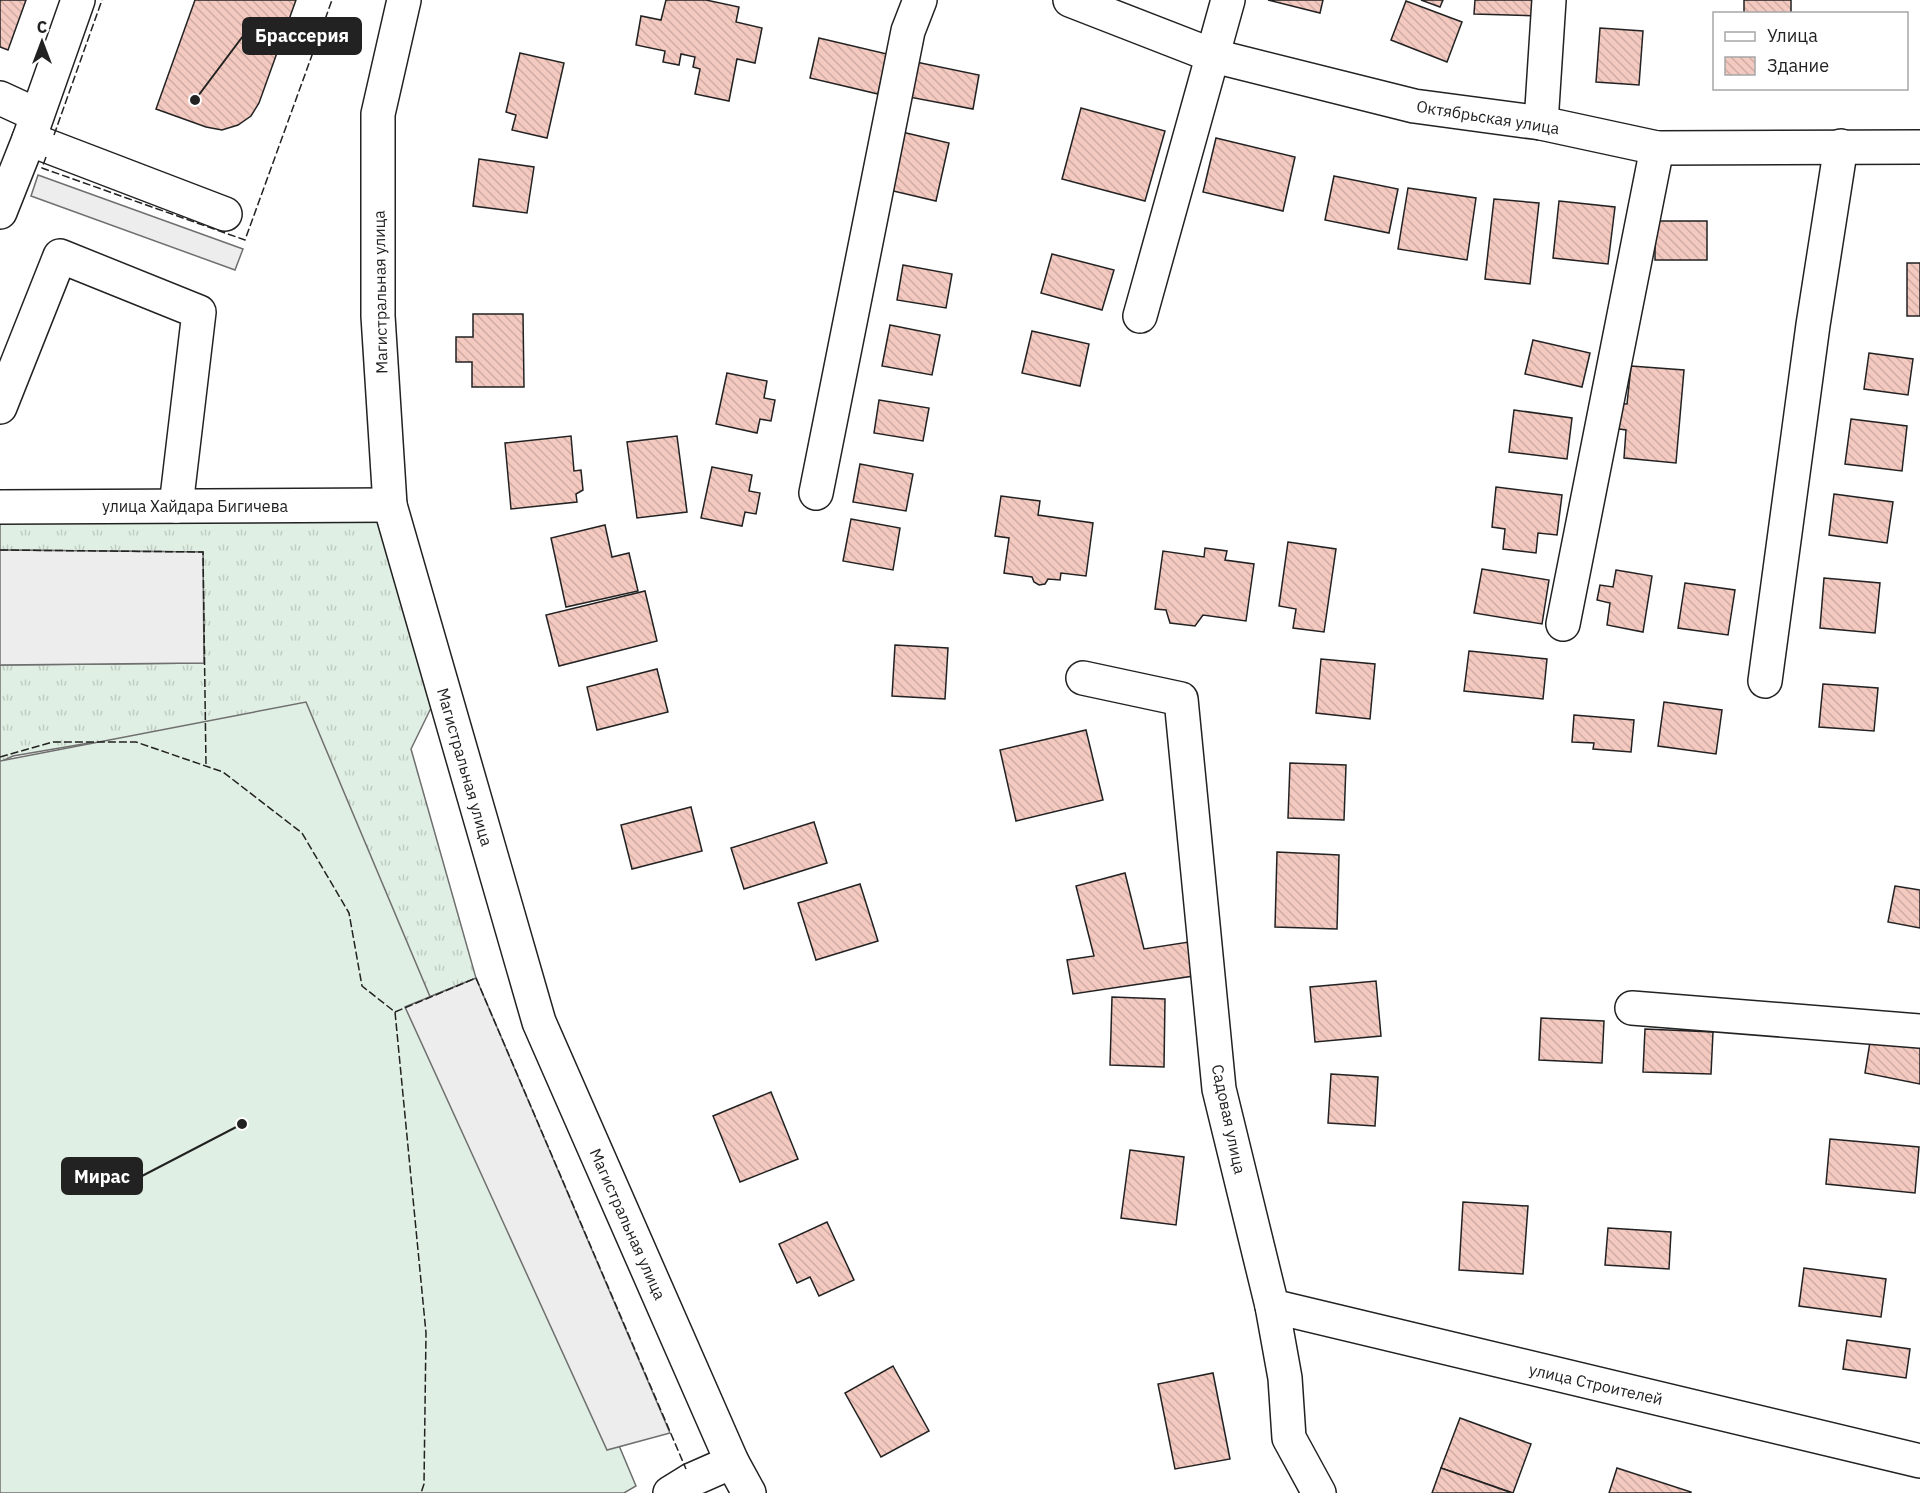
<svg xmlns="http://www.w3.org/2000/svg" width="1920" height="1493" font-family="'IBM Plex Sans',sans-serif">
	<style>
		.grass { fill: url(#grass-tufts); stroke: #6f6f6f; stroke-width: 1.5 }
		.pitch { fill: #e0efe3; stroke: #6f6f6f; stroke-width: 1.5 }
		.parking { fill: #ededed; stroke: #6f6f6f; stroke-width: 1.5 }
		.building { fill: url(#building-back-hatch); stroke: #222; stroke-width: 1.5 }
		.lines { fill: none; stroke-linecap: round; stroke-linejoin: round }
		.minor-casing { stroke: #222; stroke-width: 36 }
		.minor { stroke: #fff; stroke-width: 33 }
		.fence { stroke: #222; stroke-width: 1.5; stroke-dasharray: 8 3; stroke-linecap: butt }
		.labels { text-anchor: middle; stroke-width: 4.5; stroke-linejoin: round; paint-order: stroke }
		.street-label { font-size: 16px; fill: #222; stroke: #fff }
		.leader { fill: none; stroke: #222; stroke-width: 2 }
		.callout-dot { fill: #222; stroke: #fff; stroke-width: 2 }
		.callout { fill: #222; stroke: #222; stroke-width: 2 }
		.callout-label { font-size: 18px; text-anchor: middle; font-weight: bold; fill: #fff }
	</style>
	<defs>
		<pattern id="grass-tufts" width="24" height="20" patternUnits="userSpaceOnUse" patternTransform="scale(1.5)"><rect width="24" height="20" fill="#e0efe3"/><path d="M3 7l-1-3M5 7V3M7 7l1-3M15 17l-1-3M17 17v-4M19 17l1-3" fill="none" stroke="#c0cdc2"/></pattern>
		<pattern id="building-back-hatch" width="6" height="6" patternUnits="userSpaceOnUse" patternTransform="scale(1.5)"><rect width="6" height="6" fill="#f3c9c0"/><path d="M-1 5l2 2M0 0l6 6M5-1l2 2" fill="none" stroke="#d0aca5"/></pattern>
	</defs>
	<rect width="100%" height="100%" fill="#fff"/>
	<!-- grass -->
	<path class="grass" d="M377 514 431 708 411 749 476 978 405 1007 166 754 89 743 13 756 0 762V665L204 663 203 552 0 550V520Z"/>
	<!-- pitch -->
	<path class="pitch" d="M306 702 636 1486 624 1493H0V761Z"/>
	<!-- parking -->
	<g class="parking">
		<path d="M38 175 243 249 235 270 31 196Z"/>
		<path d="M0 550 203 552 204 663 0 665Z"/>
		<path d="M476 978 670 1433 607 1450 405 1007Z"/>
	</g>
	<!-- building -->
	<g class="building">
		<path d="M0 0H26L8 50 0 47Z"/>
		<path d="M195 0H296L259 103 251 116 238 125 222 130 206 127 156 109Z"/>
		<path d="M666 0H706L739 7 736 22 762 28 755 63 737 59 729 101 695 94 700 69 693 67 695 57 681 54 679 65 663 62 665 51 636 45 641 16 661 20Z"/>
		<path d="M1268 0H1323L1320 13Z"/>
		<path d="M1421 0H1443L1440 7Z"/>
		<path d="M1475 0H1540L1539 16 1474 14Z"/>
		<rect x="1744" y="0" width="47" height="14"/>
		<path d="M1406 1 1462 22 1447 62 1391 40Z"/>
		<path d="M1600 28 1643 31 1639 85 1596 82Z"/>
		<path d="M819 38 887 54 878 94 810 78Z"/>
		<path d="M520 53 564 63 547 138 512 130 516 115 506 112Z"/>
		<path d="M916 62 979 75 973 109 909 97Z"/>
		<path d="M1081 108 1165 131 1145 201 1062 179Z"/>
		<path d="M902 132 949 143 936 201 889 190Z"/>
		<path d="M1216 138 1295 157 1283 211 1203 192Z"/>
		<path d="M479 159 534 167 527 213 473 206Z"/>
		<path d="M1334 176 1398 189 1389 233 1325 220Z"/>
		<path d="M1408 188 1476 198 1467 260 1398 249Z"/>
		<path d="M1494 199 1539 203 1530 284 1485 279Z"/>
		<path d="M1559 201 1615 207 1608 264 1553 258Z"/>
		<rect x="1655" y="221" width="52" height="39"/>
		<path d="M1052 254 1114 270 1102 310 1041 293Z"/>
		<rect x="1907" y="263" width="13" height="53"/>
		<path d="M903 265 952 274 946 308 897 300Z"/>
		<path d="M473 314H523L524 387H472V362H456V337H473Z"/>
		<path d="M890 325 940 335 932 375 882 366Z"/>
		<path d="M1032 331 1089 344 1080 386 1022 373Z"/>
		<path d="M1533 340 1590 353 1582 387 1525 374Z"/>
		<path d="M1869 353 1913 359 1908 395 1864 389Z"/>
		<path d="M1631 366 1684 370 1676 463 1624 458 1626 430 1612 428 1614 403 1627 404Z"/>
		<path d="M727 373 767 381 764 398 775 400 771 421 760 419 757 433 716 424Z"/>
		<path d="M879 400 929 408 923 441 874 433Z"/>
		<path d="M1514 410 1572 418 1567 459 1509 452Z"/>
		<path d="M1851 419 1907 426 1902 471 1845 464Z"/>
		<path d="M571 436 574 471 581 470 583 490 576 494 577 502 511 509 505 443Z"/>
		<path d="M677 436 687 512 637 518 627 442Z"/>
		<path d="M860 464 913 474 906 511 853 502Z"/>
		<path d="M712 467 752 475 749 491 760 493 756 514 745 512 742 526 701 518Z"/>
		<path d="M1496 487 1562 495 1557 535 1538 533 1536 553 1503 549 1505 529 1492 527Z"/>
		<path d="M1834 494 1893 502 1887 543 1829 535Z"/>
		<path d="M1001 496 1040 501 1038 515 1093 523 1086 576 1061 573 1060 580 1048 579 1045 584 1039 585 1034 582 1032 577 1004 573 1009 538 995 536Z"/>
		<path d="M851 519 900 528 893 570 843 561Z"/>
		<path d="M605 525 612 557 629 553 638 591 566 607 551 538Z"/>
		<path d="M1288 542 1336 549 1324 632 1293 628 1296 609 1279 606Z"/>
		<path d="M1205 548 1227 551 1225 560 1254 564 1246 621 1203 615 1195 626 1170 623 1166 610 1155 609 1163 551 1204 557Z"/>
		<path d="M1482 569 1549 580 1542 624 1474 613Z"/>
		<path d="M1616 570 1652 576 1643 632 1607 625 1610 603 1597 600 1600 585 1613 587Z"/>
		<path d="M1824 578 1880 583 1875 633 1820 628Z"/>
		<path d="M1685 583 1735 590 1728 635 1678 628Z"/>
		<path d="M645 591 657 641 559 666 546 615Z"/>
		<path d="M895 645 948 648 945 699 892 696Z"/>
		<path d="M1469 651 1547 659 1543 699 1464 691Z"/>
		<path d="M1321 659 1375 664 1370 719 1316 713Z"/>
		<path d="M657 669 668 712 597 730 587 687Z"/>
		<path d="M1823 684 1878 688 1874 731 1819 727Z"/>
		<path d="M1664 702 1722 710 1716 754 1658 746Z"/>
		<path d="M1574 715 1634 720 1631 752 1593 749 1594 743 1572 742Z"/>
		<path d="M1086 730 1103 800 1016 821 1000 750Z"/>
		<path d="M1290 763 1346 765 1344 820 1288 818Z"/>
		<path d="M691 807 702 851 632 869 621 825Z"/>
		<path d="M814 822 827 863 744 889 731 848Z"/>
		<path d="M1277 852 1339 855 1337 929 1275 927Z"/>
		<path d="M1125 873 1144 949 1195 941 1200 975 1073 994 1067 960 1094 956 1076 886Z"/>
		<path d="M860 884 878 941 816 960 798 903Z"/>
		<path d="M1895 886 1920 890V928L1888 922Z"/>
		<path d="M1376 981 1381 1036 1315 1042 1310 987Z"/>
		<path d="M1112 997 1165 999 1164 1067 1110 1065Z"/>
		<path d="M1541 1018 1604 1021 1602 1063 1539 1060Z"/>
		<path d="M1645 1029 1713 1032 1711 1074 1643 1072Z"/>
		<path d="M1871 1036 1920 1045V1084L1865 1073Z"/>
		<path d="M1331 1074 1378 1077 1375 1126 1328 1123Z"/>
		<path d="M771 1092 798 1159 740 1182 713 1116Z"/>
		<path d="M1830 1139 1919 1147 1915 1193 1826 1184Z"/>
		<path d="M1130 1150 1184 1157 1176 1225 1121 1218Z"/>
		<path d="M1463 1202 1528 1206 1523 1274 1459 1270Z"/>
		<path d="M827 1222 854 1280 819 1296 810 1277 797 1283 779 1244Z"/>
		<path d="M1608 1228 1671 1232 1669 1269 1605 1265Z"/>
		<path d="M1804 1268 1886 1279 1881 1317 1799 1306Z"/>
		<path d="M1847 1340 1910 1349 1906 1378 1843 1369Z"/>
		<path d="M893 1366 929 1431 881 1457 845 1393Z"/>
		<path d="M1213 1373 1230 1459 1175 1469 1158 1384Z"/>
		<path d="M1460 1418 1531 1444 1513 1493 1441 1468Z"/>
		<path d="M1441 1468 1512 1493H1432Z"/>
		<path d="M1617 1468 1691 1492V1493H1609Z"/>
	</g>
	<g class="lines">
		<defs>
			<g id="minor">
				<path d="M404 0 378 114V316L390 505 539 1022 732 1462 749 1493"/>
				<path d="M1070 0 1214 56 1414 106 1541 123 1657 148 1920 147"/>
				<path d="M0 98 37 115"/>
				<path d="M1541 123 1549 0"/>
				<path d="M29 139 225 214"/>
				<path d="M0 212 29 139 78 0"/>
				<path d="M1140 316 1228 0"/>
				<path d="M0 407 60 256 199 312 176 506"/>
				<path d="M816 493 908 31 920 0"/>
				<path d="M0 507 390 505"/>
				<path d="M1563 624 1657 148"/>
				<path d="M1083 678 1181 699 1219 1089 1272 1306 1285 1378 1289 1438 1319 1493"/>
				<path d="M1765 681 1813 325 1841 146"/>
				<path d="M1632 1008 1920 1031"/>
				<path d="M1272 1306 1920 1461"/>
				<path d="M670 1493 691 1480 732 1462"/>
			</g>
		</defs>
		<!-- minor casing -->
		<use href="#minor" class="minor-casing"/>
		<!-- minor -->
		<use href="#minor" class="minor"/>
		<!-- fence -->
		<g class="fence">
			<path d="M54 135 102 0"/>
			<path d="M46 157 42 168 245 240 332 0"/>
			<path d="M0 550 203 552 206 766"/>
			<path d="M0 757 53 742H136L223 772 302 833 349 913 362 986 395 1012 426 1333 424 1484 421 1493"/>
			<path d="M395 1012 476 978 686 1469"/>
		</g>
	</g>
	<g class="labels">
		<!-- street labels -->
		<g class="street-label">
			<text transform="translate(1488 117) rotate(9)" y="6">Октябрьская улица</text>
			<text transform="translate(380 292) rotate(-91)" y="6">Магистральная улица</text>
			<text x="195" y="512">улица Хайдара Бигичева</text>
			<text transform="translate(465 767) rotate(74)" y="6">Магистральная улица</text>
			<text transform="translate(1229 1119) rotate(78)" y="6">Садовая улица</text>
			<text transform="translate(628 1224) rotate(66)" y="6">Магистральная улица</text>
			<text transform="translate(1596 1384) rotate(13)" y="6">улица Строителей</text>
		</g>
	</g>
	<!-- callouts -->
	<path class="leader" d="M195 100L243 36M242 1124L142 1176"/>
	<g class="callout-dot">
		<circle cx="195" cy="100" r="6"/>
		<circle cx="242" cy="1124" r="6"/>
	</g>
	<g class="callout">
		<rect x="243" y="18" width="118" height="36" rx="6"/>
		<rect x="62" y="1158" width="80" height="36" rx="6"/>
	</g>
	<g class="callout-label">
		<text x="302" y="42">Брассерия</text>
		<text x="102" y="1183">Мирас</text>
	</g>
	<!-- legend -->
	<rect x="1713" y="12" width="195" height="78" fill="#ffffff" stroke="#a7a7a7" stroke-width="1.5"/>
	<rect x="1725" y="32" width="30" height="9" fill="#ffffff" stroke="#a7a7a7" stroke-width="1.5"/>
	<text x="1767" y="42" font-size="18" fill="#222222">Улица</text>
	<rect x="1725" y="57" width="30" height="18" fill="url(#building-back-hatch)" stroke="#a7a7a7" stroke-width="1.5"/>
	<text x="1767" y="72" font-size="18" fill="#222222">Здание</text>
	<!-- north arrow -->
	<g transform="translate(42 42)" stroke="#ffffff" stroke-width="4.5" paint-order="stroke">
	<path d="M0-4.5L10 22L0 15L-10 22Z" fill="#222222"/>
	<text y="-9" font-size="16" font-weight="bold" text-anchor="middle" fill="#222222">С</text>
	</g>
</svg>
